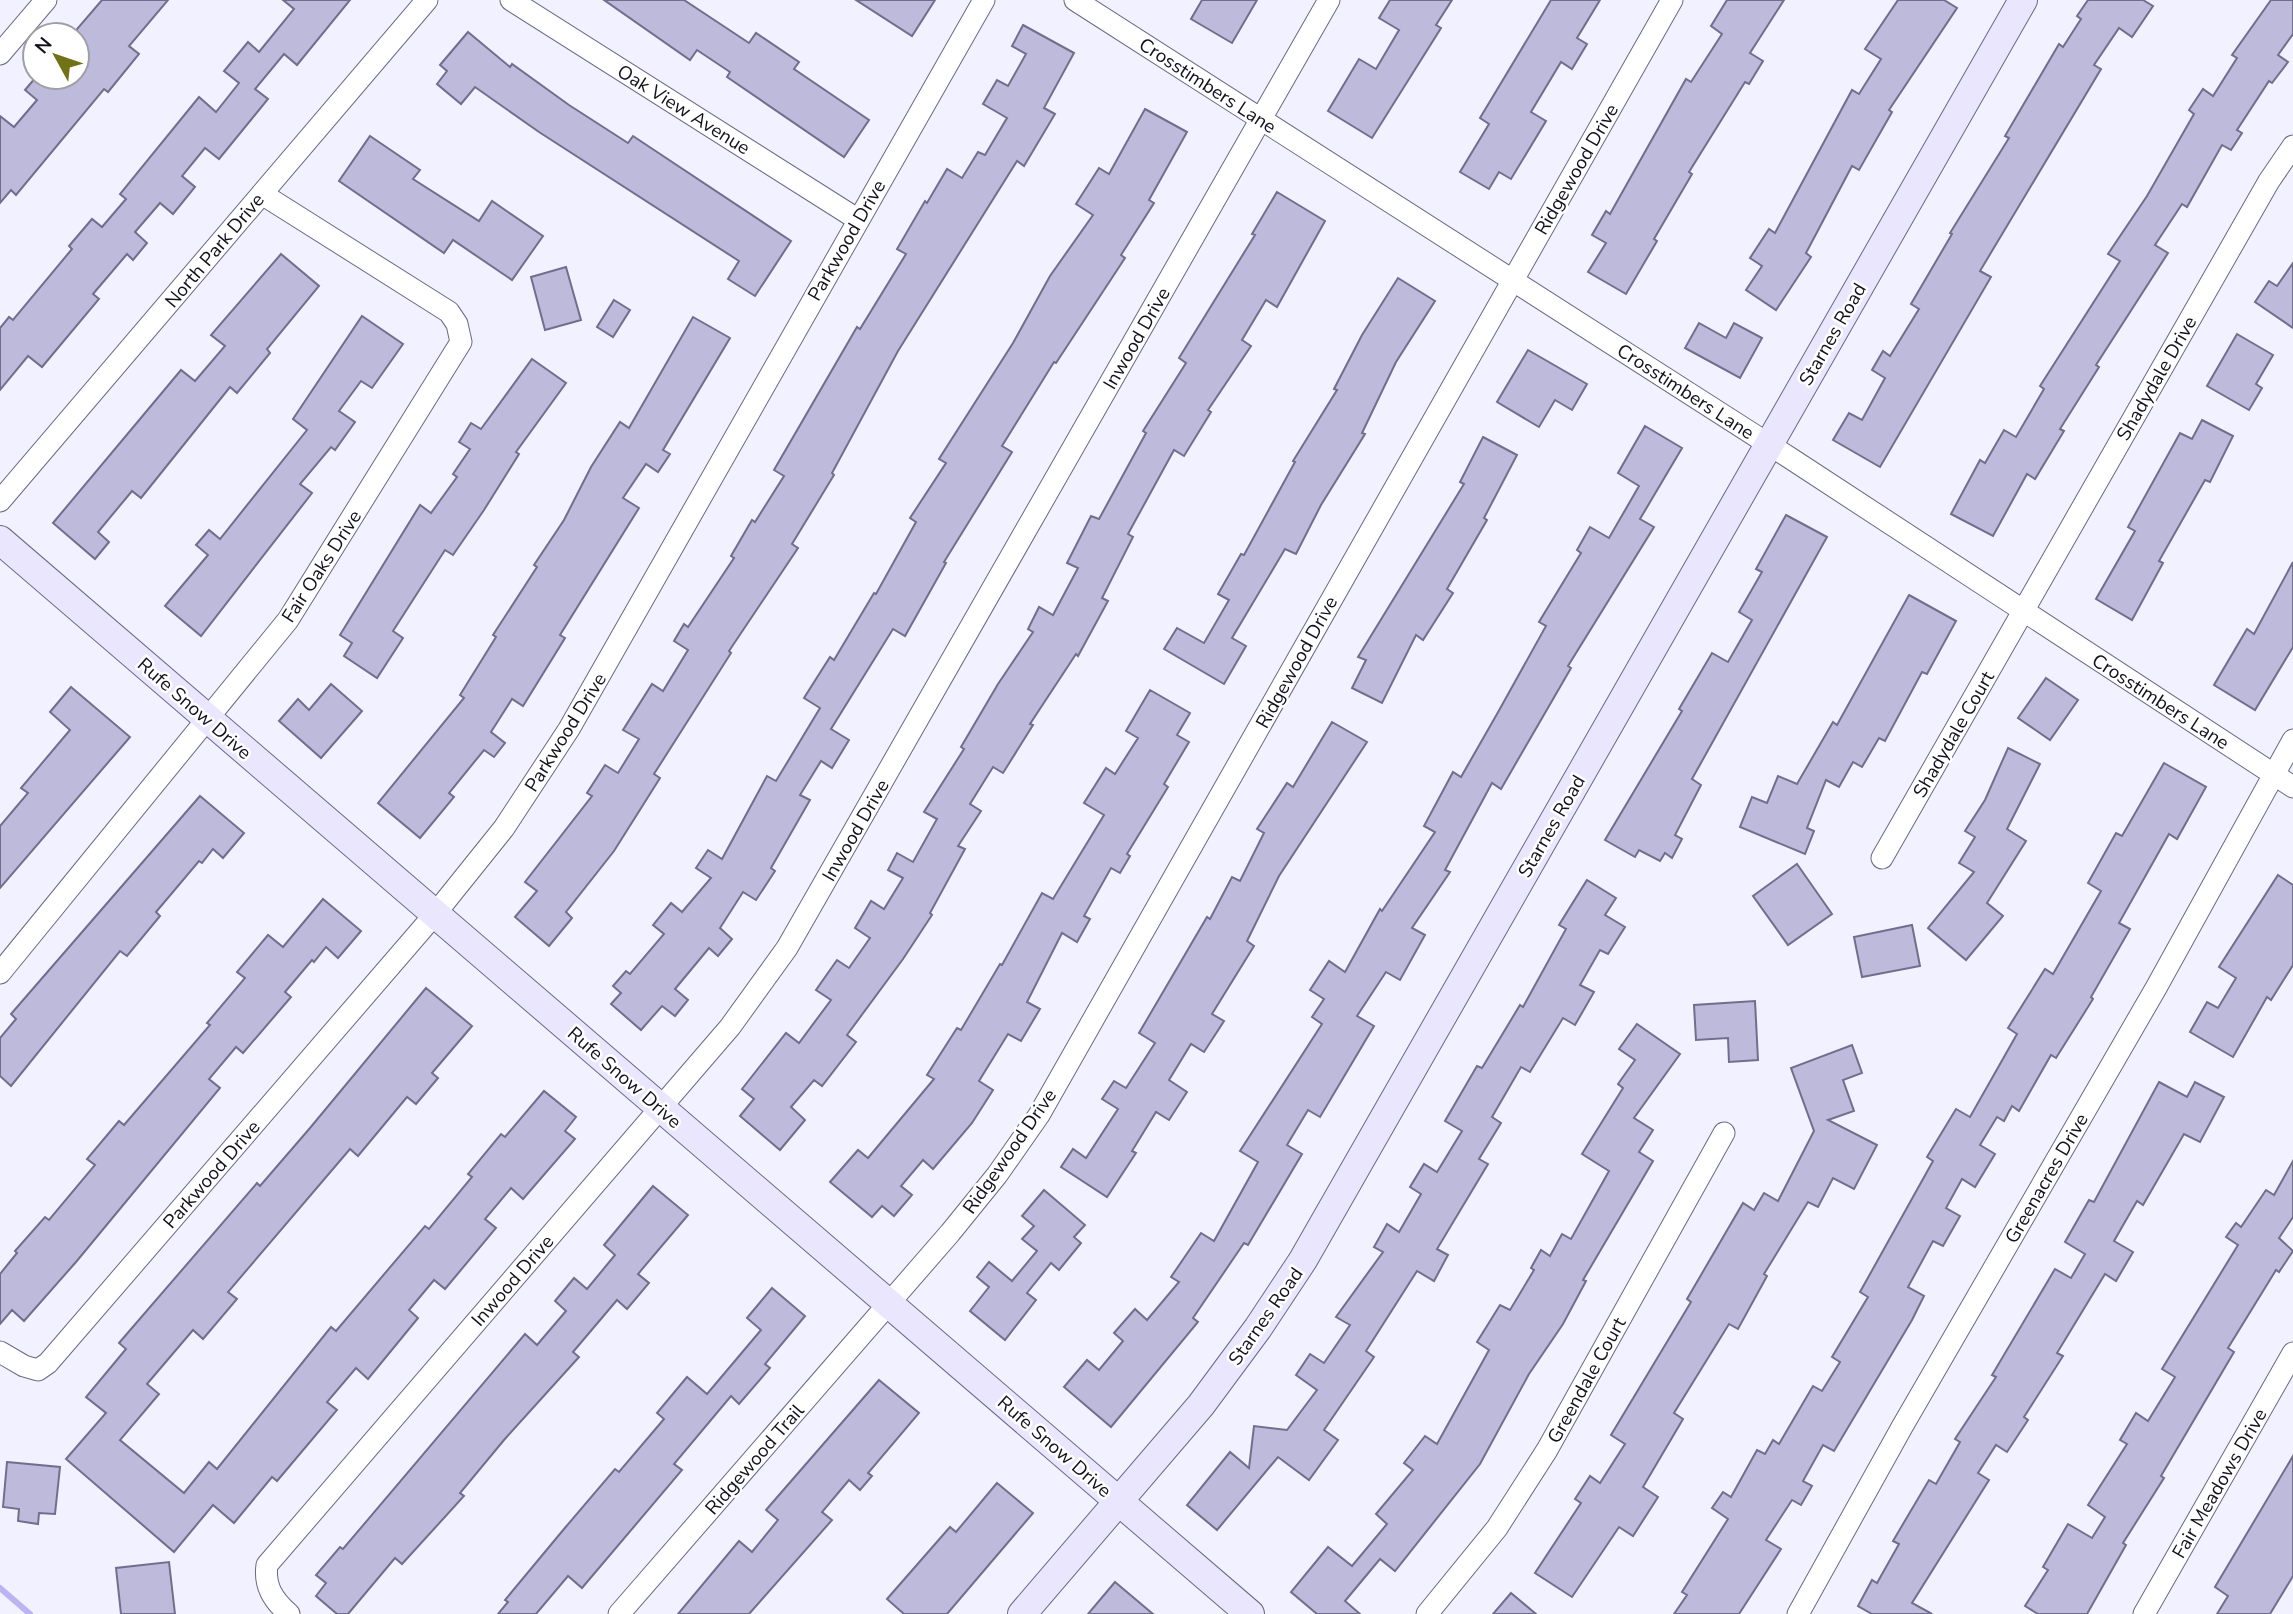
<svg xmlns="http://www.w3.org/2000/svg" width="2293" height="1614" font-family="'Nunito Sans',sans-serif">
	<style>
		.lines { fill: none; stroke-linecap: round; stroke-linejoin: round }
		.stream { stroke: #bbb4f1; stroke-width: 6 }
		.building { fill: #bdbadb; stroke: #716e8d; stroke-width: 2 }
		.minor-casing { stroke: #6b6886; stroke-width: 23 }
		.secondary-casing { stroke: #6b6886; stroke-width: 30 }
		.minor { stroke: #fff; stroke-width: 21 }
		.secondary { stroke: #e9e6fd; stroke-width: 28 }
		.labels { text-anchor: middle; stroke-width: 5; stroke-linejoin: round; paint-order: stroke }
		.street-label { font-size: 19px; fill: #12101c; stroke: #fff }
	</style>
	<rect width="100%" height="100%" fill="#f2f1ff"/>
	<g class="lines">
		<!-- stream -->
		<path class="stream" d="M0 1588 30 1614"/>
	</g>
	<!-- building -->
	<g class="building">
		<path d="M102 0H168L129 46 139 54 108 92 104 89 16 195 11 190 0 203V116L14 127 37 100 25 90 36 77H77V29Z"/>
		<path d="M283 0H350L297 65 284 54 255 89 268 99 219 159 205 148 182 176 195 187 173 214 160 203 135 232 147 243 133 260 127 254 93 294 99 299 42 367 28 356 0 390V328L9 317 13 320 72 249 69 246 92 219 102 227 126 199 120 194 199 97 216 112 239 83 224 71 248 42 259 52 294 9Z"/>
		<path d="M604 0H684L749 43 756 33 799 62 794 69 869 120 844 157 727 77 730 72 697 50 690 60Z"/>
		<path d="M856 0H935L912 36Z"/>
		<path d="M1202 0H1257L1232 43 1191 19Z"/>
		<path d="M1390 0H1452L1436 25 1441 28 1372 138 1328 111 1359 59 1376 69 1399 30 1379 18Z"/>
		<path d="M1551 0H1600L1577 38 1587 44 1572 69 1561 62 1531 112 1546 121 1511 179 1499 172 1489 189 1460 172 1489 124 1480 118Z"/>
		<path d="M1727 0H1784L1750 53 1763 61 1749 84 1745 82 1689 172 1692 174 1654 239 1657 241 1626 294 1588 272 1606 243 1592 235 1606 211 1610 214 1686 79 1691 82 1722 34 1711 26Z"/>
		<path d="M1898 0H1944L1957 8 1889 110 1892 112 1859 170 1852 166 1806 253 1811 257 1776 310 1746 290 1762 266 1750 258 1769 229 1775 233 1852 90 1859 94 1881 59 1865 49Z"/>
		<path d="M2088 0H2143L2153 6 2132 37 2119 28 2094 65 2101 69 1980 271 1991 277 1880 467 1833 440 1849 413 1862 420 1885 378 1872 370 1883 351 1890 356 1919 309 1911 304 1952 234 1950 233 2009 138 2005 136 2059 44 2063 47 2081 19 2077 16Z"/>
		<path d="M2271 0H2293V34L2278 55 2288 62 2272 83 2269 81 2237 130 2242 133 2231 150 2222 145 2187 207 2182 204 2155 245 2168 253 2096 365 2099 367 2060 429 2064 431 2035 479 2027 474 1993 536 1951 514 1980 460 1985 463 2004 430 2016 437 2044 389 2040 386 2120 261 2108 254 2147 196 2194 114 2189 110 2203 89 2213 96 2237 58 2232 55Z"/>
		<path d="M1023 25 1074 53 1044 108 1055 114 1024 166 1017 161 898 351 832 473 834 475 792 544 798 548 729 651 731 653 654 774 660 778 614 851 566 912 572 918 549 946 515 917 537 891 525 882 592 796 587 793 605 765 618 773 639 739 623 730 652 684 663 691 688 650 674 641 684 624 688 627 734 558 731 556 752 520 755 522 784 476 774 470 857 327 860 329 906 254 897 249 925 201 927 203 947 169 962 178 978 152 985 155 1007 118 983 104 997 80 1008 86 1026 54 1012 46Z"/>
		<path d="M468 32 510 67 512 64 569 105 628 143 633 136 791 241 755 296 728 279 739 261 539 132 475 87 461 104 437 84 447 71 440 65Z"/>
		<path d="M1145 109 1187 132 1149 200 1154 203 1121 255 1125 258 1056 363 1054 362 1002 446 1012 452 944 562 946 563 905 636 893 629 831 729 849 740 832 768 821 761 800 795 810 800 771 868 775 871 756 900 743 892 720 928 732 939 718 956 709 948 675 989 688 1000 675 1016 662 1006 641 1030 611 1004 621 993 613 986 626 971 630 974 664 934 653 925 671 903 682 912 711 878 696 868 708 850 722 859 767 776 776 781 820 708 804 698 830 657 834 660 874 593 876 594 916 522 910 518 946 463 939 459 1013 343 1050 276 1093 215 1076 204 1099 168 1109 174Z"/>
		<path d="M370 136 420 170 413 179 479 221 492 201 543 236 512 280 453 240 444 253 339 181Z"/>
		<path d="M1277 192 1325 221 1277 307 1266 300 1242 340 1251 346 1208 410 1211 412 1184 456 1174 450 1128 534 1133 537 1102 598 1108 601 1078 656 1076 654 1030 724 1033 725 1003 773 993 767 970 804 981 811 958 846 965 849 930 913 932 915 903 959 847 1035 856 1042 822 1086 814 1080 791 1107 805 1120 780 1150 740 1116 754 1099 742 1089 786 1033 799 1043 831 1000 816 990 837 960 849 968 870 938 855 928 871 901 884 909 903 878 888 870 897 853 913 862 937 819 924 812 964 749 961 747 998 684 1033 632 1028 629 1039 607 1053 615 1078 568 1067 563 1091 516 1099 519 1146 433 1143 431 1186 363 1179 358 1255 235 1252 234Z"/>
		<path d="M281 254 319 286 267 349 270 353 237 393 230 387 141 498 132 491 98 532 109 542 95 559 53 523 181 370 195 381 225 346 211 335Z"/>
		<path d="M2293 263V328L2255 302 2269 281 2277 286Z"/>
		<path d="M566 267 581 320 545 330 531 277Z"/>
		<path d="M1398 278 1435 301 1396 362 1362 433 1365 434 1321 505 1296 554 1285 549 1232 638 1246 646 1224 684 1164 649 1177 628 1204 643 1229 600 1218 594 1241 554 1244 555 1295 462 1293 461 1337 390 1334 389 1362 335Z"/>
		<path d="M614 300 630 310 613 337 597 327Z"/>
		<path d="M362 316 403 344 372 388 361 381 339 411 355 422 335 450 331 447 300 484 312 493 201 636 165 606 208 555 196 545 209 530 220 539 307 430 293 419Z"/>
		<path d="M693 317 730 338 663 450 670 454 658 472 646 464 623 498 639 508 560 635 565 638 523 706 512 699 491 732 505 743 494 757 484 750 449 793 454 797 420 838 378 803 464 698 460 695 496 637 493 635 537 567 534 565 564 520 591 467 620 422 629 428Z"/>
		<path d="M1699 323 1726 338 1734 323 1762 338 1740 378 1685 348Z"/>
		<path d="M2237 334 2273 355 2256 384 2262 388 2249 410 2207 386Z"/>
		<path d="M1528 350 1587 384 1572 410 1555 400 1539 427 1497 402Z"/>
		<path d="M532 359 566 383 516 452 519 454 484 510 453 555 445 550 393 631 403 638 377 678 344 656 352 643 340 635 420 505 431 513 457 477 453 474 470 449 459 442 471 423 481 429Z"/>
		<path d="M2202 420 2233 436 2210 482 2205 480 2159 561 2163 563 2132 620 2096 599 2135 531 2128 527 2180 433 2192 439Z"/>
		<path d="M1645 426 1682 448 1640 519 1654 527 1568 666 1571 668 1501 789 1492 783 1445 870 1450 872 1412 928 1425 935 1400 980 1386 972 1357 1016 1374 1026 1320 1117 1308 1110 1287 1145 1302 1154 1248 1245 1244 1243 1193 1318 1198 1322 1111 1427 1064 1387 1087 1360 1099 1370 1123 1341 1114 1333 1135 1309 1147 1320 1179 1282 1171 1277 1201 1233 1214 1241 1258 1162 1240 1151 1322 1024 1312 1017 1324 999 1310 990 1329 961 1345 972 1380 909 1382 911 1435 832 1424 826 1453 772 1461 777 1497 714 1546 626 1539 622 1581 553 1577 550 1590 527 1609 538 1639 486 1618 473Z"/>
		<path d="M1483 437 1517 455 1484 518 1487 520 1447 589 1453 593 1423 640 1416 635 1382 703 1352 688 1366 660 1358 657 1464 484 1460 482Z"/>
		<path d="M1786 515 1827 537 1692 779 1701 785 1675 835 1682 839 1672 858 1665 853 1660 861 1639 850 1635 857 1605 840 1682 711 1679 709 1712 653 1728 662 1752 620 1739 612 1762 572 1756 569Z"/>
		<path d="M2293 562V647L2255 710 2214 685 2247 629 2254 634Z"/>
		<path d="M1909 595 1956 621 1927 674 1922 672 1885 741 1879 738 1862 767 1853 762 1839 787 1826 780 1807 828 1814 831 1805 854 1740 827 1752 797 1767 803 1778 776 1797 784 1833 722 1837 725Z"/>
		<path d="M2046 678 2078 700 2050 740 2018 718Z"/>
		<path d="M331 684 362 711 321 758 279 721 298 699 309 710Z"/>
		<path d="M71 687 130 737 0 888V826L28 793 21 788 70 730 50 712Z"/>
		<path d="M1150 690 1190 713 1177 735 1189 742 1164 784 1168 787 1127 854 1130 856 1120 873 1111 868 1084 916 1090 919 1077 942 1062 933 1027 1002 1040 1009 1021 1041 1008 1034 979 1081 993 1090 972 1123 933 1169 923 1160 901 1186 912 1195 894 1216 882 1206 872 1217 830 1182 858 1150 868 1158 934 1079 927 1075 957 1028 961 1030 1000 964 1002 965 1042 893 1053 899 1104 815 1084 803 1106 768 1115 774 1138 738 1126 731Z"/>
		<path d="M1332 722 1367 742 1279 876 1247 941 1254 946 1212 1014 1224 1021 1204 1052 1191 1044 1169 1080 1187 1092 1169 1120 1156 1112 1132 1151 1136 1153 1107 1197 1061 1167 1073 1149 1086 1158 1118 1109 1102 1099 1114 1081 1126 1088 1155 1043 1139 1033 1207 917 1210 919 1232 877 1240 881 1264 833 1257 829 1287 783 1293 787Z"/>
		<path d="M2008 748 2040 764 2007 829 2026 841 1987 903 2003 916 1966 960 1928 928 1974 872 1959 863 1975 837 1965 831 1985 800Z"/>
		<path d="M2164 763 2206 787 2177 839 2169 834 2119 923 2130 929 2091 997 2093 999 2056 1058 2051 1055 2019 1111 2012 1106 2004 1121 1997 1117 1980 1145 1995 1154 1975 1187 1962 1179 1946 1208 1960 1216 1943 1246 1933 1241 1908 1287 1924 1296 1912 1320 1834 1451 1823 1445 1803 1481 1812 1486 1801 1505 1792 1500 1766 1540 1781 1549 1739 1614H1674L1687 1595 1682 1592 1728 1519 1712 1508 1723 1492 1731 1497 1757 1450 1765 1454 1773 1440 1779 1444 1813 1386 1822 1391 1840 1362 1832 1357 1868 1297 1860 1292 1933 1161 1927 1157 1956 1109 1970 1117 2017 1034 2008 1028 2045 969 2053 974 2101 891 2088 883 2116 833 2122 836Z"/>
		<path d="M200 796 244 833 223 858 213 849 202 863 199 861 156 912 160 916 127 956 120 951 11 1086 0 1076V1038L16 1019 11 1014Z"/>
		<path d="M1797 864 1832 914 1788 945 1753 896Z"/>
		<path d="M2278 875 2293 885V965L2271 1000 2267 997 2233 1057 2190 1032 2207 1002 2218 1008 2236 978 2219 967Z"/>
		<path d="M1587 880 1616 898 1605 915 1625 927 1608 954 1600 950 1580 985 1594 992 1575 1025 1563 1018 1530 1072 1521 1067 1492 1117 1501 1123 1479 1159 1488 1164 1437 1249 1448 1255 1434 1281 1417 1271 1366 1351 1374 1357 1324 1430 1338 1440 1309 1480 1278 1457 1217 1530 1187 1505 1230 1452 1249 1468 1254 1426 1287 1430 1317 1390 1296 1375 1310 1354 1324 1363 1350 1325 1336 1317 1383 1252 1374 1247 1387 1224 1399 1232 1421 1194 1410 1187 1424 1164 1437 1172 1462 1131 1445 1121 1477 1066 1482 1068 1520 1005 1523 1007 1566 929 1559 925Z"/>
		<path d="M323 899 361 931 338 958 326 947 314 962 312 960 285 992 291 997 243 1053 236 1047 209 1079 220 1088 76 1262 24 1321 12 1310 0 1324V1274L17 1253 15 1251 45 1217 49 1220 95 1165 87 1159 119 1121 124 1125 210 1025 207 1023 245 978 237 972 268 935 283 947Z"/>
		<path d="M1912 925 1920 966 1862 977 1854 937Z"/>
		<path d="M426 988 472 1026 432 1073 438 1078 416 1104 407 1097 358 1156 350 1149 228 1292 237 1299 203 1339 193 1330 147 1384 159 1394 120 1440 184 1493 209 1462 217 1469 331 1327 336 1331 425 1226 429 1229 472 1177 468 1174 501 1134 505 1137 544 1091 576 1117 565 1131 575 1139 523 1199 511 1188 485 1219 496 1228 445 1289 434 1280 409 1310 418 1318 368 1379 356 1368 327 1402 337 1410 277 1481 272 1477 234 1523 213 1505 174 1552 66 1459 106 1413 86 1397 126 1349 119 1343 257 1183 260 1186 310 1128Z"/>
		<path d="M1755 1001 1758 1060 1729 1062 1728 1038 1696 1040 1694 1005Z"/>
		<path d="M1637 1024 1680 1054 1634 1118 1653 1130 1639 1152 1653 1161 1583 1280 1586 1281 1563 1324 1529 1374 1480 1464 1395 1571 1380 1559 1345 1601 1360 1614H1317L1291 1592 1328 1547 1352 1566 1387 1524 1376 1514 1413 1470 1404 1463 1425 1436 1437 1444 1489 1350 1477 1342 1500 1305 1510 1310 1534 1270 1531 1268 1541 1250 1550 1256 1562 1234 1571 1239 1609 1171 1582 1154 1623 1088 1618 1084 1635 1060 1619 1049Z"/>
		<path d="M1852 1045 1862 1073 1843 1080 1854 1111 1828 1120 1877 1145 1854 1189 1833 1178 1818 1207 1808 1202 1764 1274 1767 1276 1738 1329 1729 1324 1674 1413 1683 1419 1643 1487 1658 1497 1633 1536 1619 1527 1572 1597 1535 1573 1581 1503 1575 1499 1590 1476 1600 1483 1625 1444 1611 1435 1691 1302 1687 1299 1743 1203 1754 1210 1764 1193 1778 1201 1814 1131 1791 1068Z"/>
		<path d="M2159 1082 2187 1097 2195 1082 2224 1097 2200 1142 2184 1134 2143 1205 2137 1201 2114 1241 2133 1252 2116 1281 2105 1274 2057 1353 2063 1356 2024 1417 2028 1420 2007 1452 1996 1445 1978 1473 1989 1480 1912 1603 1932 1614H1872L1858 1606 1872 1580 1877 1583 1899 1544 1893 1541 1929 1480 1936 1484 1960 1442 1955 1439 1996 1377 1992 1375 2055 1269 2071 1278 2085 1254 2065 1242 2089 1200 2094 1202Z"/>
		<path d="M2293 1161V1217L2279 1238 2293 1251 2279 1272 2276 1270 2228 1348 2234 1352 2161 1476 2164 1478 2123 1543 2126 1545 2087 1614H2038L2025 1606 2048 1570 2043 1567 2068 1524 2092 1538 2105 1517 2088 1505 2127 1444 2120 1440 2136 1413 2148 1421 2175 1377 2162 1369 2238 1245 2226 1237 2236 1223 2241 1227 2266 1190 2274 1195Z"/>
		<path d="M653 1186 688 1215 638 1274 649 1283 627 1309 617 1300 573 1352 579 1357 504 1440 460 1493 464 1496 402 1564 395 1558 348 1614H337L316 1596 326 1583 316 1575 340 1547 343 1549 525 1334 537 1345 566 1311 555 1301 574 1278 587 1289 615 1255 604 1245Z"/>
		<path d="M1044 1190 1085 1225 1074 1237 1081 1243 1059 1270 1051 1263 1027 1293 1036 1300 1005 1340 970 1311 989 1287 977 1277 989 1262 1012 1281 1037 1251 1022 1239 1034 1226 1022 1216Z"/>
		<path d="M772 1288 805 1316 765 1364 770 1368 739 1404 731 1396 674 1464 682 1470 582 1588 568 1576 536 1614H498L508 1602 505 1600 564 1529 615 1469 619 1472 664 1419 657 1413 687 1377 707 1394 761 1330 747 1318Z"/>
		<path d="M879 1380 919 1413 868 1473 872 1476 860 1490 849 1480 822 1512 832 1520 749 1614H678L739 1541 752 1552 778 1520 766 1510Z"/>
		<path d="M2293 1456V1576L2270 1614H2217L2228 1596 2215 1587Z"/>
		<path d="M7 1462 60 1467 55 1514 39 1513 38 1524 18 1521 19 1509 3 1507Z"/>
		<path d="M997 1483 1033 1513 947 1614H904L887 1599 950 1527 956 1532Z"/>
		<path d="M169 1562 175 1614H121L116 1568Z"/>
		<path d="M1115 1582 1153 1614H1088Z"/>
		<path d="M1511 1593 1536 1614H1493Z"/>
	</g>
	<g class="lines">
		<defs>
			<g id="minor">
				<path d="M511 0 857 219"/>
				<path d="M1075 0 1790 458 2293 787"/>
				<path d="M0 54 46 0"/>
				<path d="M0 501 427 0"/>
				<path d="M1882 858 2269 181 2293 146"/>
				<path d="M0 973 288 620 461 342 457 324 449 312 262 194"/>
				<path d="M0 1352 24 1366 38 1370 48 1363 435 914 504 828 569 729 984 0"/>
				<path d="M289 1614C273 1600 264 1586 267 1565L730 1027 787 948 1329 0"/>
				<path d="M619 1614 950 1233 997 1175 1039 1115 1672 0"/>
				<path d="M1427 1614 1497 1528 1547 1450 1724 1133"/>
				<path d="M1798 1614 1902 1427 2156 988 2293 740"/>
				<path d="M2144 1614 2293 1353"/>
			</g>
			<g id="secondary">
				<path d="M0 540 1250 1614"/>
				<path d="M1022 1614 1201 1405 1258 1328 1303 1260 2023 0"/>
			</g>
		</defs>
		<!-- minor casing -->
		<use href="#minor" class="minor-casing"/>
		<!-- secondary casing -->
		<use href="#secondary" class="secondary-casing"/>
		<!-- minor -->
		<use href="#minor" class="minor"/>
		<!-- secondary -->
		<use href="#secondary" class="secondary"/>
	</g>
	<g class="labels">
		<!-- street labels -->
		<g class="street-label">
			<text transform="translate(1208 85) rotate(33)" y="7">Crosstimbers Lane</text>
			<text transform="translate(684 109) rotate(32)" y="7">Oak View Avenue</text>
			<text transform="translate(1576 169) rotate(-60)" y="7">Ridgewood Drive</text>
			<text transform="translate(846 240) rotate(-60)" y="7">Parkwood Drive</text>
			<text transform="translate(214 250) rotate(-50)" y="7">North Park Drive</text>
			<text transform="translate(1832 334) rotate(-60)" y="7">Starnes Road</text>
			<text transform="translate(1136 338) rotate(-60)" y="7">Inwood Drive</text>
			<text transform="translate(2156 378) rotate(-60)" y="7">Shadydale Drive</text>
			<text transform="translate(1686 391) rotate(33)" y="7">Crosstimbers Lane</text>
			<text transform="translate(321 566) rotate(-57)" y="7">Fair Oaks Drive</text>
			<text transform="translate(1296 662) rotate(-61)" y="7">Ridgewood Drive</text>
			<text transform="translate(2161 701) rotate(33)" y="7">Crosstimbers Lane</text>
			<text transform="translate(195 708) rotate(41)" y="7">Rufe Snow Drive</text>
			<text transform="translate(565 732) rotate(-58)" y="7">Parkwood Drive</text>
			<text transform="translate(1953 734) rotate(-60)" y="7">Shadydale Court</text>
			<text transform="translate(1551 826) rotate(-60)" y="7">Starnes Road</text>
			<text transform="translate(855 830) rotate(-60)" y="7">Inwood Drive</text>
			<text transform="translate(625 1077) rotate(41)" y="7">Rufe Snow Drive</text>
			<text transform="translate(1009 1151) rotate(-55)" y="7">Ridgewood Drive</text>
			<text transform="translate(211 1174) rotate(-49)" y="7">Parkwood Drive</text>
			<text transform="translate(2046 1178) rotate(-60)" y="7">Greenacres Drive</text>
			<text transform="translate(512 1280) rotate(-49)" y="7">Inwood Drive</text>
			<text transform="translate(1265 1316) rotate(-55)" y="7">Starnes Road</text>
			<text transform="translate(1586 1380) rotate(-61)" y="7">Greendale Court</text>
			<text transform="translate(1055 1446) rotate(41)" y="7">Rufe Snow Drive</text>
			<text transform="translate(754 1459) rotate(-49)" y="7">Ridgewood Trail</text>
			<text transform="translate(2219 1483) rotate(-60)" y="7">Fair Meadows Drive</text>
		</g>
	</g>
	<!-- north arrow -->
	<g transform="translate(56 56) rotate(310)"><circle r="33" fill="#ffffff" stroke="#a09fa4" stroke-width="2"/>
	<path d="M0-5L12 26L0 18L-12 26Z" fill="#727217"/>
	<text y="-10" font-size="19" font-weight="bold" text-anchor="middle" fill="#12101c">N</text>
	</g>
</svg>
